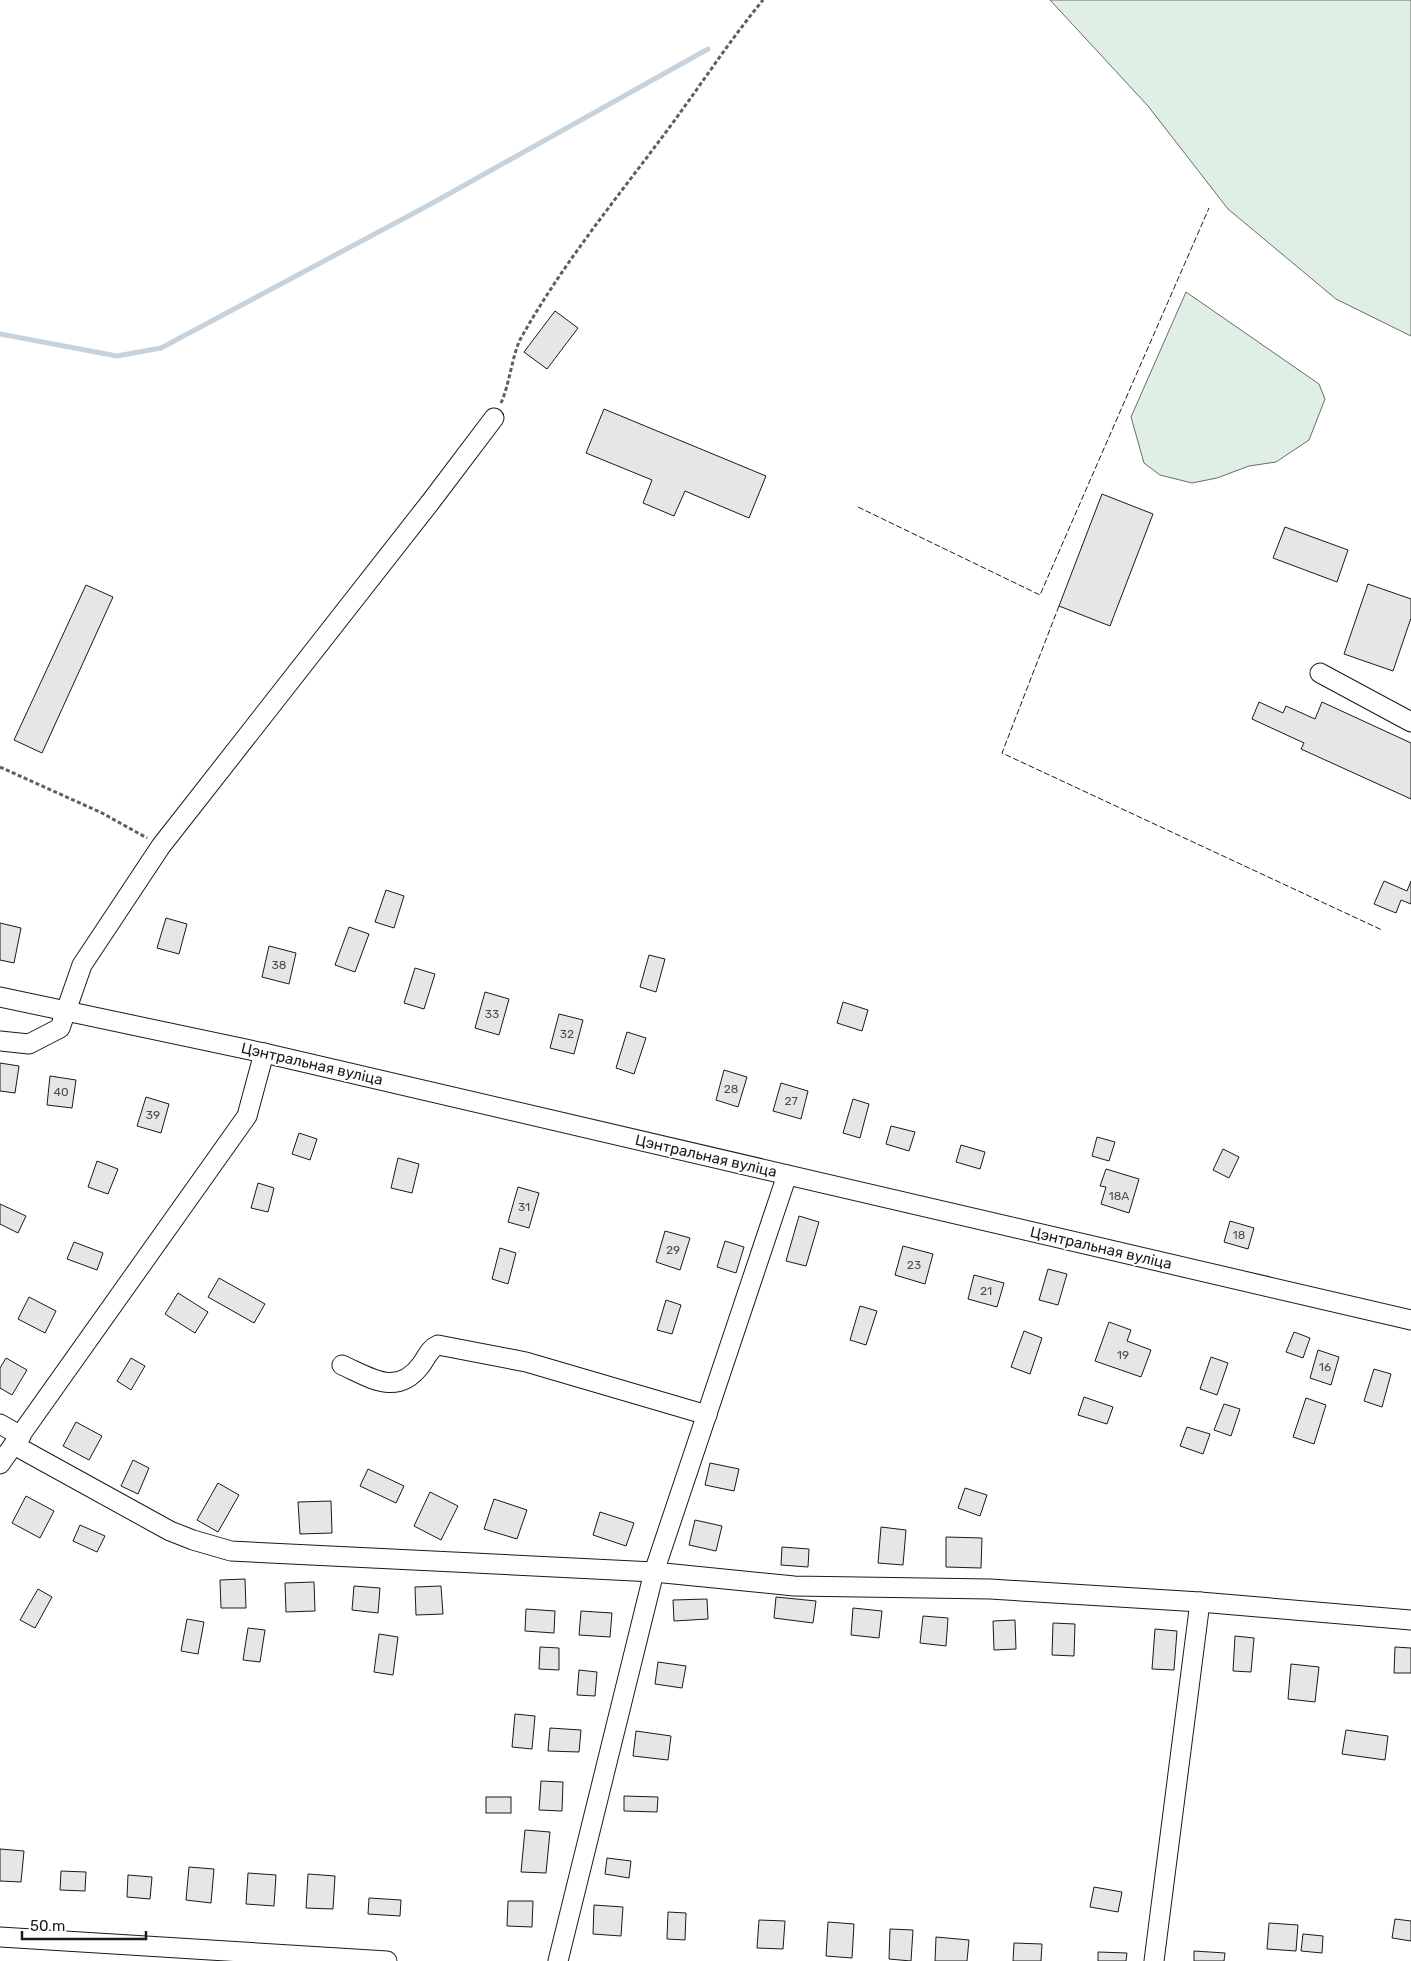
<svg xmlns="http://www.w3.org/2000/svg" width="1411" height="1961" font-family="Rubik,sans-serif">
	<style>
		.green { fill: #e0efe3; stroke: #6a6a6a }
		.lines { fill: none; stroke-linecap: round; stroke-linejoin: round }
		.stream { stroke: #c6d2dc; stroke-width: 5 }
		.building { fill: #e6e6e6; stroke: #1a1a1a }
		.minor-casing { stroke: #1a1a1a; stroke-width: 21 }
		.path { stroke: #5f5f5f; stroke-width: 3; stroke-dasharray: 4 2.5; stroke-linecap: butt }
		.minor { stroke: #fff; stroke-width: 19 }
		.fence { stroke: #1a1a1a; stroke-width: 1; stroke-dasharray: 6 2.5; stroke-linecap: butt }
		.labels { text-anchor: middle; stroke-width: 4; stroke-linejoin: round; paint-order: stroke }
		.number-label { font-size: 12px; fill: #4d4d4d }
		.street-label { font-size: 15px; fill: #1a1a1a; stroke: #fff }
	</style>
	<rect width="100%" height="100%" fill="#fff"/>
	<!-- green -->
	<g class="green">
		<path d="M1050 0H1411V336L1336 299 1228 209 1148 106Z"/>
		<path d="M1186 292 1319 384 1325 399 1309 440 1276 462 1249 466 1217 478 1192 483 1160 475 1144 463 1131 417Z"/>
	</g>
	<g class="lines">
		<!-- stream -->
		<path class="stream" d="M0 334 117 356 161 348 429 205 708 49"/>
	</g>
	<!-- building -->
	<g class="building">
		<path d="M555 311 578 328 547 369 524 352Z"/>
		<path d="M604 409 766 476 749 518 685 491 674 516 643 503 652 480 586 453Z"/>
		<path d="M1102 494 1153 514 1110 626 1059 606Z"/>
		<path d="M1285 527 1348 550 1337 582 1273 558Z"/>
		<path d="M1368 584 1411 599V618L1393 671 1344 654Z"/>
		<path d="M86 585 113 597 42 753 14 740Z"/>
		<path d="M1259 702 1283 713 1286 706 1315 719 1322 702 1411 743V799L1301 749 1304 743 1252 719Z"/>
		<path d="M1384 881 1407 891 1411 881V904L1401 900 1396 913 1374 904Z"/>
		<path d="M386 890 404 896 394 928 375 922Z"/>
		<path d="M166 918 187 924 179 954 157 948Z"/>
		<path d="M0 923 21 928 14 963 0 960Z"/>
		<path d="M349 927 369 934 355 972 335 965Z"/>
		<path d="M269 946 296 953 289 984 262 977Z"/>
		<path d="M649 955 665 959 656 992 640 987Z"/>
		<path d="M415 968 435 974 424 1009 404 1003Z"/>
		<path d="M485 992 509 999 499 1035 475 1028Z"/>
		<path d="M843 1002 868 1010 862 1031 837 1023Z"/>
		<path d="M559 1014 583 1020 574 1054 550 1048Z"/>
		<path d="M627 1032 646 1038 634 1074 616 1068Z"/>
		<path d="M0 1063 19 1066 15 1093 0 1091Z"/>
		<path d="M724 1070 747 1077 738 1107 716 1100Z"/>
		<path d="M50 1076 76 1080 72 1108 47 1105Z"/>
		<path d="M781 1083 808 1091 801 1119 773 1111Z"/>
		<path d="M146 1097 169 1104 161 1133 137 1126Z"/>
		<path d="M853 1099 869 1104 860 1138 843 1133Z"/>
		<path d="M891 1126 915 1132 909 1151 886 1144Z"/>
		<path d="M299 1133 317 1139 310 1160 292 1154Z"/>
		<path d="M1097 1137 1115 1142 1109 1161 1092 1156Z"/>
		<path d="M961 1145 985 1152 980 1169 956 1162Z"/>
		<path d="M1223 1149 1239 1157 1229 1178 1213 1170Z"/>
		<path d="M398 1158 419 1164 412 1193 391 1188Z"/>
		<path d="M97 1161 118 1169 108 1194 88 1187Z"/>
		<path d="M1106 1169 1139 1179 1129 1213 1101 1204 1106 1187 1100 1186Z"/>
		<path d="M258 1183 274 1188 268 1212 251 1208Z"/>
		<path d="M518 1187 539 1193 529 1228 508 1222Z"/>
		<path d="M0 1204 26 1216 18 1233 0 1224Z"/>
		<path d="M799 1216 819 1222 806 1266 786 1261Z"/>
		<path d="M1230 1221 1254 1228 1248 1249 1224 1242Z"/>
		<path d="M665 1231 690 1238 680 1270 656 1262Z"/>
		<path d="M725 1241 744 1247 736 1273 717 1267Z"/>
		<path d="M74 1242 103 1253 97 1270 67 1259Z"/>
		<path d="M903 1246 933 1254 925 1284 895 1275Z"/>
		<path d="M500 1248 516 1253 508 1284 492 1279Z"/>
		<path d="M1048 1269 1067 1274 1058 1305 1039 1300Z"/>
		<path d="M974 1275 1004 1283 997 1307 968 1299Z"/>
		<path d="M219 1278 265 1304 254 1323 208 1297Z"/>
		<path d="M178 1293 208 1312 195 1333 165 1314Z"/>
		<path d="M29 1297 56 1311 45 1333 18 1319Z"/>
		<path d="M666 1300 681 1305 672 1334 657 1330Z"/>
		<path d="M860 1306 877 1311 866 1345 850 1340Z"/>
		<path d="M1109 1322 1131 1330 1127 1341 1151 1350 1141 1377 1095 1361Z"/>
		<path d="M1024 1331 1042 1338 1030 1374 1011 1367Z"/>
		<path d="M1294 1332 1310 1338 1303 1358 1286 1352Z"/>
		<path d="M1318 1350 1339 1357 1331 1385 1310 1378Z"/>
		<path d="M1211 1357 1228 1363 1217 1395 1200 1389Z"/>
		<path d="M6 1358 27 1370 12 1395 0 1388V1368Z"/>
		<path d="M131 1358 145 1366 131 1390 117 1381Z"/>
		<path d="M1374 1369 1391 1374 1382 1407 1364 1401Z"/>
		<path d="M1084 1397 1113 1407 1107 1424 1078 1415Z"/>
		<path d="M1306 1398 1326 1405 1314 1444 1293 1437Z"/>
		<path d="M1224 1404 1240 1409 1231 1436 1214 1430Z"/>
		<path d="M76 1422 102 1436 89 1460 63 1446Z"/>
		<path d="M1187 1427 1210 1434 1203 1454 1180 1446Z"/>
		<path d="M133 1460 149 1468 138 1494 121 1486Z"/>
		<path d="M710 1463 739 1469 734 1491 705 1485Z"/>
		<path d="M368 1469 404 1486 396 1503 360 1486Z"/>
		<path d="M218 1483 239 1495 218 1532 197 1520Z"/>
		<path d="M965 1488 987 1495 980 1516 958 1508Z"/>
		<path d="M430 1492 458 1506 441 1540 414 1526Z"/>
		<path d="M26 1496 54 1511 40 1538 12 1523Z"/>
		<path d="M494 1499 527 1510 517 1539 484 1529Z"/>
		<path d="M331 1501 332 1533 300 1534 298 1502Z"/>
		<path d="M600 1512 634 1523 626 1546 593 1535Z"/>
		<path d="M695 1520 722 1526 716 1551 689 1545Z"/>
		<path d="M80 1525 105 1536 97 1552 73 1541Z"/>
		<path d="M881 1527 906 1530 903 1565 878 1563Z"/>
		<path d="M946 1537 982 1538 981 1568 946 1567Z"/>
		<path d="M782 1547 809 1549 808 1567 781 1565Z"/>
		<path d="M245 1579 246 1608H221L220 1580Z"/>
		<path d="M314 1582 315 1611 286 1612 285 1583Z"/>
		<path d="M354 1586 380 1588 378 1613 352 1610Z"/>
		<path d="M441 1586 443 1614 416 1615 415 1587Z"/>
		<path d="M38 1589 52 1597 35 1628 20 1620Z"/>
		<path d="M776 1597 816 1601 813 1623 774 1618Z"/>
		<path d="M707 1599 708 1619 674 1621 673 1600Z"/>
		<path d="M853 1608 882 1611 879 1638 851 1635Z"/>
		<path d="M526 1609 555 1611 554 1633 525 1631Z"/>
		<path d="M581 1611 612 1613 610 1637 579 1635Z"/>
		<path d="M923 1616 948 1618 946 1646 920 1643Z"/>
		<path d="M187 1619 204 1622 198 1654 181 1651Z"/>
		<path d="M1015 1620 1016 1649 994 1650 993 1621Z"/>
		<path d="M1053 1623 1075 1624 1074 1656 1052 1655Z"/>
		<path d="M248 1628 265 1630 260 1662 243 1660Z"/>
		<path d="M1155 1629 1177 1631 1174 1670 1152 1669Z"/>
		<path d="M379 1634 398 1637 393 1675 374 1672Z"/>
		<path d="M1235 1636 1254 1638 1251 1672 1233 1671Z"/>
		<path d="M540 1647 559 1648V1670L539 1669Z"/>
		<path d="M1395 1647 1411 1648V1673H1394Z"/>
		<path d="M658 1662 686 1666 682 1688 655 1684Z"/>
		<path d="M1291 1664 1319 1667 1315 1702 1288 1699Z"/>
		<path d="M579 1670 597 1672 595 1696 577 1695Z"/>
		<path d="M515 1714 535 1716 532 1749 512 1747Z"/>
		<path d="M550 1728 581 1730 579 1752 548 1751Z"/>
		<path d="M1346 1730 1388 1736 1385 1760 1342 1754Z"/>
		<path d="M636 1731 671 1736 668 1760 633 1756Z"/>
		<path d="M541 1781 563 1782 562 1811 539 1810Z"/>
		<path d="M624 1796 658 1797 657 1812 624 1811Z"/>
		<rect x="486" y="1797" width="25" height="16"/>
		<path d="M525 1830 550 1832 546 1873 521 1872Z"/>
		<path d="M0 1849 24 1851 21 1882 0 1881Z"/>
		<path d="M607 1858 631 1861 629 1878 605 1874Z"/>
		<path d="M189 1867 214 1869 211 1903 186 1900Z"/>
		<path d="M61 1871 86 1872 85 1891 60 1890Z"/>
		<path d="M248 1873 276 1875 274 1906 246 1904Z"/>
		<path d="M308 1874 335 1876 333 1909 306 1908Z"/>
		<path d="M128 1875 152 1877 150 1899 127 1897Z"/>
		<path d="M1094 1887 1122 1892 1118 1912 1090 1907Z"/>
		<path d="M369 1898 401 1900 400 1916 368 1914Z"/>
		<path d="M508 1901H533L532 1927 507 1926Z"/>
		<path d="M594 1905 623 1907 621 1936 593 1934Z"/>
		<path d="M668 1912 686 1913 685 1940 667 1939Z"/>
		<path d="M1395 1919 1411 1921V1941L1392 1938Z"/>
		<path d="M759 1920 785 1921 783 1949 757 1948Z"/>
		<path d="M828 1922 854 1924 852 1958 826 1956Z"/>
		<path d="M1269 1923 1298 1925 1296 1951 1267 1949Z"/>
		<path d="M890 1929 913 1930 911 1961 889 1959Z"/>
		<path d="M1303 1934 1323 1936 1322 1953 1301 1951Z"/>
		<path d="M936 1937 969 1940 967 1961H935Z"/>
		<path d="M1014 1943 1042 1944 1041 1961H1013Z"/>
		<path d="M1194 1951 1225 1953 1224 1961H1194Z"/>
		<path d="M1098 1952 1127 1953 1126 1961H1098Z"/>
	</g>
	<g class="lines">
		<defs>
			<g id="minor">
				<path d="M1320 673 1411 722"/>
				<path d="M0 997 264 1053 1411 1320"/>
				<path d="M0 1041 29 1044 60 1028 82 965 161 846 432 500 494 418"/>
				<path d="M342 1365C371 1378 397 1397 421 1365 427 1357 429 1349 438 1345L526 1362 707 1415"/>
				<path d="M0 1424 21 1436"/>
				<path d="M14 1445 170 1531 193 1540 231 1551 654 1572 794 1586 990 1589 1200 1602 1411 1620"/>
				<path d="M0 1464 247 1116 264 1053"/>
				<path d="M0 1937 387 1961"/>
				<path d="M558 1961 654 1572 787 1175"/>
				<path d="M1154 1961 1200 1602"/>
			</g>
		</defs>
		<!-- minor casing -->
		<use href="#minor" class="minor-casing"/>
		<!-- path -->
		<g class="path">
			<path d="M501 403C510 383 512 355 521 338 560 268 612 204 660 140 695 94 726 45 763 0"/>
			<path d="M0 767 102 813 147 838"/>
		</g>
		<!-- minor -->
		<use href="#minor" class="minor"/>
		<!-- fence -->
		<g class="fence">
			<path d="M858 507 1040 595 1209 208"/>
			<path d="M1059 606 1002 753 1382 930"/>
		</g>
	</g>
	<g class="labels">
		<!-- number labels -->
		<g class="number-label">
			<text x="279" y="969">38</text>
			<text x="492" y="1018">33</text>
			<text x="567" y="1038">32</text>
			<text x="731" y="1093">28</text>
			<text x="61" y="1096">40</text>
			<text x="791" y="1105">27</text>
			<text x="153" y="1119">39</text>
			<text x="1119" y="1200">18А</text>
			<text x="524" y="1211">31</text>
			<text x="1239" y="1239">18</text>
			<text x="673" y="1254">29</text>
			<text x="914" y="1269">23</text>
			<text x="986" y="1295">21</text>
			<text x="1123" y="1359">19</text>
			<text x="1325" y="1371">16</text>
		</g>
		<!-- street labels -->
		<g class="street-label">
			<text transform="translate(312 1064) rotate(13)" y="5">Цэнтральная вуліца</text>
			<text transform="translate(706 1156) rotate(13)" y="5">Цэнтральная вуліца</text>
			<text transform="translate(1101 1248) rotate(13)" y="5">Цэнтральная вуліца</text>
		</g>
	</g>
	<!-- scale -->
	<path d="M22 1931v8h124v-8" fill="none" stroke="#1a1a1a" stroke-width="2.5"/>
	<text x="30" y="1931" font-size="15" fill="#1a1a1a" stroke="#ffffff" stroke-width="4" paint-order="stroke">50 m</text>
</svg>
